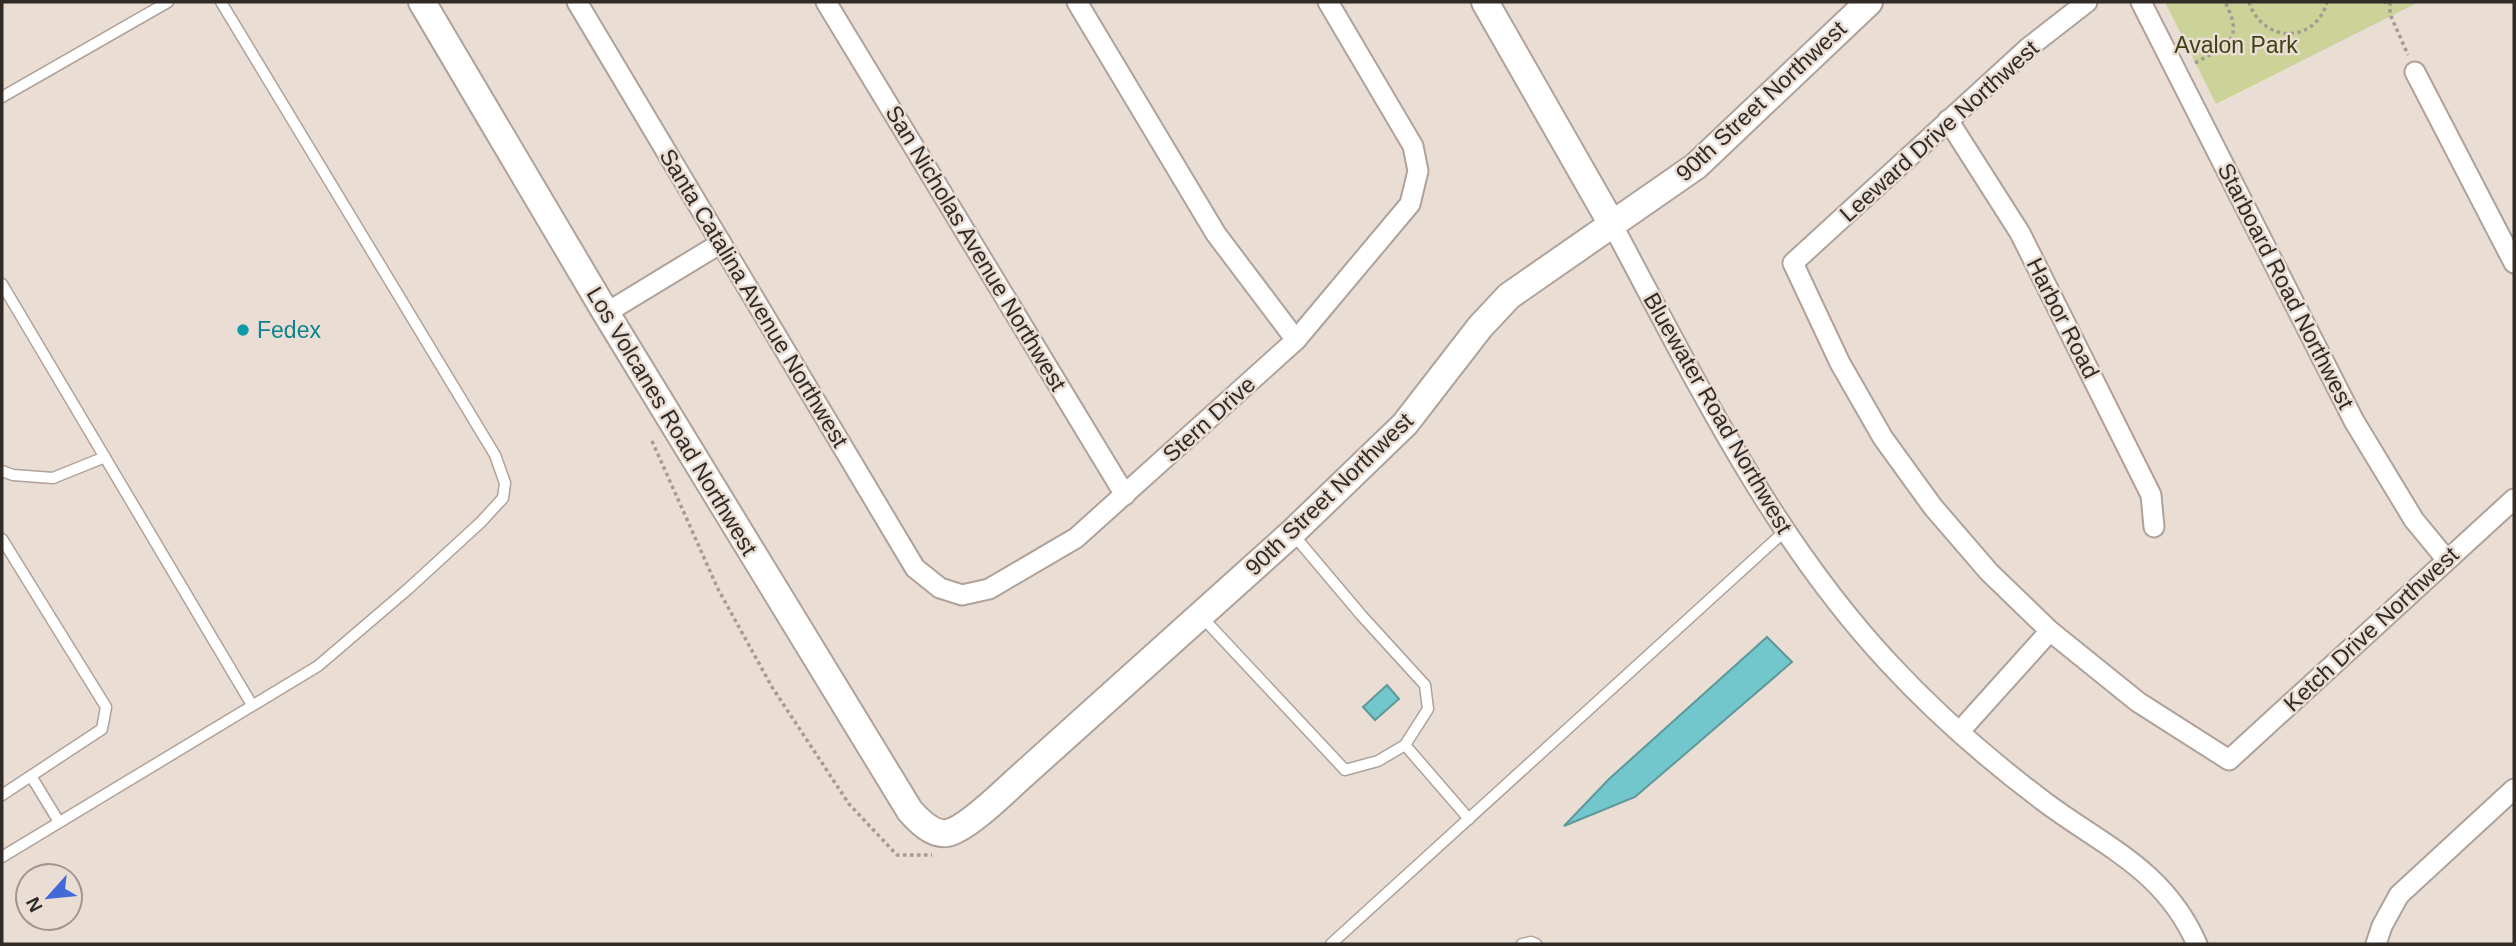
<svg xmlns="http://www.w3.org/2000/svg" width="2516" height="946" font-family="Arial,sans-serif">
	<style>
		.green { fill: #cbd399 }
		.water { fill: #72c7cc; stroke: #5e989a; stroke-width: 2 }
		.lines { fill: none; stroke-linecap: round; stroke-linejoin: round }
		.lane-casing { stroke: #afa29a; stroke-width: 13 }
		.street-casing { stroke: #afa29a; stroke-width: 23 }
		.secondary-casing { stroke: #afa29a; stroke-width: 30 }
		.path { stroke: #a69b94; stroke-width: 3.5; stroke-dasharray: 3.5 3.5; stroke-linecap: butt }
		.lane { stroke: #fff; stroke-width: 10 }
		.street { stroke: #fff; stroke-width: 19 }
		.secondary { stroke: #fff; stroke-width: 26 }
		.culture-dot { fill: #0f9aa8; stroke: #eaddd4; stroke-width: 2.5 }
		.labels { text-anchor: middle; stroke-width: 5; stroke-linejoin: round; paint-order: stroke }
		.park-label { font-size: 23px; fill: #3f4314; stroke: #eaddd4 }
		.street-label { font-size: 23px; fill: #302b27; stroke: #eaddd4 }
		.culture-label { font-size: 23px; fill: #0d838f; stroke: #eaddd4; text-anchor: start }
	</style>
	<rect width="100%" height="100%" fill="#eaddd4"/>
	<!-- green -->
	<path class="green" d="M2165 2H2419L2216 104Z"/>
	<!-- water -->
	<g class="water">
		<path d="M1767 637 1792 662 1635 797 1564 826 1609 779Z"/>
		<path d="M1387 685 1399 699 1375 720 1363 707Z"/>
	</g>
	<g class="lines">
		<defs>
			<g id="lane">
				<path d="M2 97 168 2"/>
				<path d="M2 284 252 705"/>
				<path d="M2 471 13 475 53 478 105 457"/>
				<path d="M2 539 106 707 102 729 2 795"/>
				<path d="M1201 616 1345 770 1378 761 1405 745 1428 709 1425 685 1362 616 1292 533"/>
				<path d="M1405 745 1469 819"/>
				<path d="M31 776 59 822"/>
				<path d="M2 857 318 666 408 589 481 522 503 498 505 483 495 455 221 2"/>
				<path d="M1331 944 1785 531"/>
				<path d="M1522 944 1531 942 1536 944"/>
			</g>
			<g id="street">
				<path d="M577 2 915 568 940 588 962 595 989 589 1076 538 1296 340 1410 204 1418 171 1413 146 1328 2"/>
				<path d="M826 2 1125 495"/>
				<path d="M1077 2 1216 234 1296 340"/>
				<path d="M2087 2 2028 48 1793 263 1840 363 1883 438 1933 507 1989 572 2050 631 2138 702 2229 760 2514 499"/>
				<path d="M2141 2 2354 421 2414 520 2447 560"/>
				<path d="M2415 72 2514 263"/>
				<path d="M1948 120 2020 233 2151 495 2154 527"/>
				<path d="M1613 226C1694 377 1770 535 1888 662 1935 713 1990 761 2046 803 2107 848 2164 870 2197 944"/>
				<path d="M606 313 721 243"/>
				<path d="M1960 731 2050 631"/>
				<path d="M2376 944 2382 926 2399 895 2514 789"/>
			</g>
			<g id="secondary">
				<path d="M422 2 606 313 910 811C919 821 932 835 947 833 965 830 1001 795 1015 782L1292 533 1405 424 1480 327 1509 296 1696 166 1869 2"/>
				<path d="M1485 2 1613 226"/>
			</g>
		</defs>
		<!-- lane casing -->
		<use href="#lane" class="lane-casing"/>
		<!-- street casing -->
		<use href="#street" class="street-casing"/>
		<!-- secondary casing -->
		<use href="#secondary" class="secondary-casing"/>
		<!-- path -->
		<g class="path">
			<path d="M2249 2C2262 43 2315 45 2327 2"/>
			<path d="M2383 2 2390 3"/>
			<path d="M2390 2V14L2408 55"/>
			<path d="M2195 63C2227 45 2245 41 2225 2"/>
			<path d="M652 441 718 589 772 687 849 804 897 855H932"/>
		</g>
		<!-- lane -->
		<use href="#lane" class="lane"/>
		<!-- street -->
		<use href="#street" class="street"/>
		<!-- secondary -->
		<use href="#secondary" class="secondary"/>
	</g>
	<!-- markers -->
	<circle class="culture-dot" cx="243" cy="330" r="7"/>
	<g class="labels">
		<!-- park labels -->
		<g class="park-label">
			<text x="2236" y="53">Avalon Park</text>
		</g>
		<!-- street labels -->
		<g class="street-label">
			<text transform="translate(1761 101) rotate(-43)" y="8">90th Street Northwest</text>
			<text transform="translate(1939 131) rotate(-42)" y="8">Leeward Drive Northwest</text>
			<text transform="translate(976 248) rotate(59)" y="8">San Nicholas Avenue Northwest</text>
			<text transform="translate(2286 286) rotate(63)" y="8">Starboard Road Northwest</text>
			<text transform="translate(754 298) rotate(59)" y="8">Santa Catalina Avenue Northwest</text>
			<text transform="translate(2063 318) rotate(63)" y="8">Harbor Road</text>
			<text transform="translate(1718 413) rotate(60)" y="8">Bluewater Road Northwest</text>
			<text transform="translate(1209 419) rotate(-42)" y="8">Stern Drive</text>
			<text transform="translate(672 421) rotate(59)" y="8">Los Volcanes Road Northwest</text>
			<text transform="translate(1329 494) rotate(-44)" y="8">90th Street Northwest</text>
			<text transform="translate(2371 629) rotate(-43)" y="8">Ketch Drive Northwest</text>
		</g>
		<!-- culture labels -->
		<g class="culture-label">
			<text x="257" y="338">Fedex</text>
		</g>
	</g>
	<!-- border -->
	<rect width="2516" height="946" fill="none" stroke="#302b27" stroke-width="7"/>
	<!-- north arrow -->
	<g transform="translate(49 897) rotate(243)"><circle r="33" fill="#eaddd4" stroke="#a0968f" stroke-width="2"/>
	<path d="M0-5L12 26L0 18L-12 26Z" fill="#4268da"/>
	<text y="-10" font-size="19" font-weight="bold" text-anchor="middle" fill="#302b27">N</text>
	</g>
</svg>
